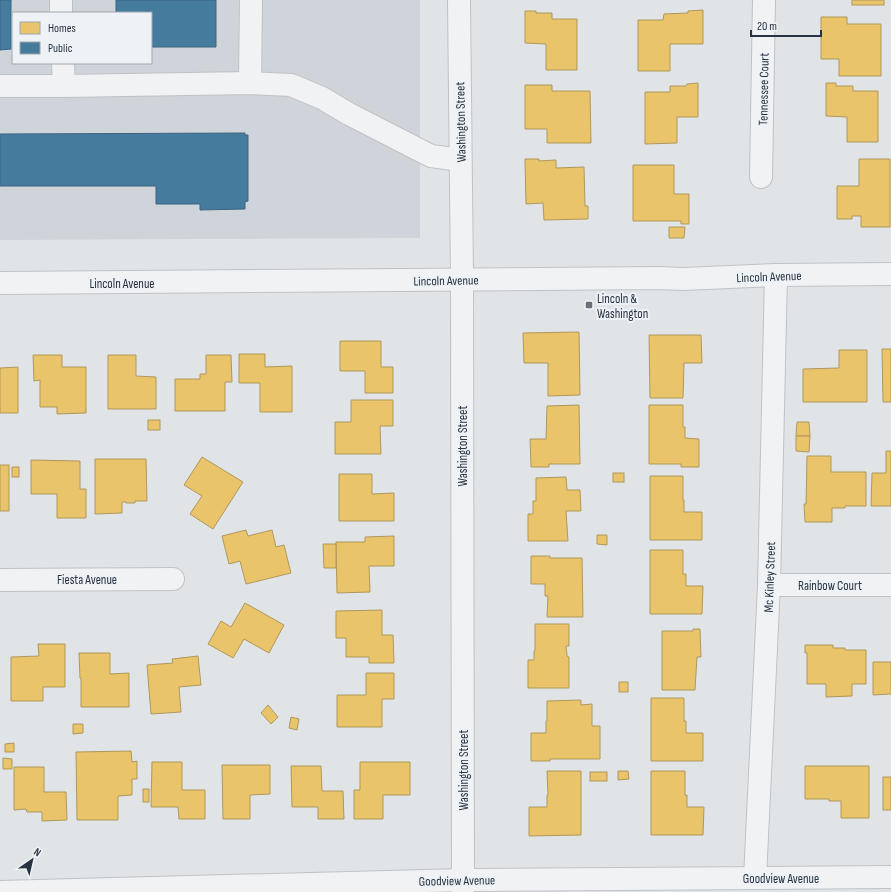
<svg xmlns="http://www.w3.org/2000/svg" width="891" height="892" font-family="'Sofia Sans Condensed',sans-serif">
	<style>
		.built { fill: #cfd4da; fill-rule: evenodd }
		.homes { fill: #e9c46a; stroke: #af985d }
		.public { fill: #457b9d; stroke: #3c6581 }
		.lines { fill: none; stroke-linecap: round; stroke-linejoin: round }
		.minor-casing { stroke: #bfc2c5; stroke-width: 24 }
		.minor { stroke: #f1f2f3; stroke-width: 22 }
		.poi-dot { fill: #68717a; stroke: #eef2f6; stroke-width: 1.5 }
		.labels { text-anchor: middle; stroke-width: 4; stroke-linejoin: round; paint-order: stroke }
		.street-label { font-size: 13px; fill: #273340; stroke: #eef2f6 }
		.poi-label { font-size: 13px; fill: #273340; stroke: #eef2f6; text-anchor: start }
	</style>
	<rect width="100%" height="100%" fill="#e1e4e7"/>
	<!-- built -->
	<path class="built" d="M0 0H420V238L0 240ZM13 13H151V63H13Z"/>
	<!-- homes -->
	<g class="homes">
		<rect x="852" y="0" width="32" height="5"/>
		<path d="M703 10V44H670V71H638V20H663L664 14 688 13V11Z"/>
		<path d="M525 11H536V13H552V19H577V70H546V44L525 43Z"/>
		<path d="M821 17H847V24H881V76H839V59H821Z"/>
		<path d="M698 83V117H677V143L645 144V92H670V86H686L687 84Z"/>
		<path d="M826 83H836V86H853V91H878V142H847V117L826 116Z"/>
		<path d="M525 85H552V91H590L591 143H547V129H525Z"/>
		<path d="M525 159H539V161L556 160V168L584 167 585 206H588V219L544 220 543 203 526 204Z"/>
		<path d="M859 159H890V227H861V216H852V219H837V186H859Z"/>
		<path d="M633 165H674V194H689V224H681V221H633Z"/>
		<path d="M669 227H685L684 238H669Z"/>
		<path d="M579 332 580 395 548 396V363H524L523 333Z"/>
		<path d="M649 335H701L702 363H684L683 398H650Z"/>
		<path d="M340 341H381V367H393V393H365V371H340Z"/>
		<path d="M882 349H891V402H883Z"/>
		<path d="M839 350H867V402H803V369L839 368Z"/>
		<path d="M239 354H265V367L292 366V412H260V383H239Z"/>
		<path d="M33 355H62V367H86V413L57 414V407H40V380L34 381Z"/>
		<path d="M108 355H136V376L156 377V409H108Z"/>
		<path d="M206 355H231L232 382H225V411H175V379H200V374H206Z"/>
		<path d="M18 367V413H0V368Z"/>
		<path d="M351 400H393V426H380L381 454H335V422H351Z"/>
		<path d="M579 405 580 464H549V467H531L530 439H546L547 406Z"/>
		<path d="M649 405H683V427H685V438L699 439V467H681V464H649Z"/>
		<rect x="148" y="420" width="12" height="10"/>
		<path d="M797 422H809L810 436H796Z"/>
		<path d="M796 436H810L809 452 796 451Z"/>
		<path d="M886 451H891V506H871L872 473H886Z"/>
		<path d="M807 456H831V472H866V506H845V508H832V522H805L804 504H806Z"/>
		<path d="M202 457 243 482 213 529 190 514 202 496 184 485Z"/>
		<path d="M95 459H146L147 501H135V503H126V502H122V513L95 514Z"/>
		<path d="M31 460 80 461V489H86V518H57V494H31Z"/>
		<rect x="0" y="465" width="9" height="46"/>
		<rect x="12" y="467" width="7" height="10"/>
		<rect x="613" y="473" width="11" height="9"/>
		<path d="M339 474H372V494L394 493V521H339Z"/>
		<path d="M650 476H683V500H684V512H702V540H650Z"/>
		<path d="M566 477 567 490H580L581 511H566L568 541H528V514H533V501H536V478Z"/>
		<path d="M246 530 248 536 272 530 276 547 284 545 291 573 246 584 240 561 229 564 222 536Z"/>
		<path d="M597 535H607V545L597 544Z"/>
		<path d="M394 536V566H369L370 592 337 593 336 542H365V537Z"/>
		<path d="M323 544H336V568H324Z"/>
		<path d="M650 550H683V574H686V586H703L702 614H650Z"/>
		<path d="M531 556H550V558H582L583 617H547L548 596H545V584H531Z"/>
		<path d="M245 603 284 625 269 653 244 639 233 658 208 644 221 621 231 627Z"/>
		<path d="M382 610V635H393L394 663H369V657H346V638H336V611Z"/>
		<path d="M535 624H569V646H566L567 656 569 657V688H528V660H534V651H535Z"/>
		<path d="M693 629H700L701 657H697L695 690H662V631H693Z"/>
		<path d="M38 644H65V687H43V701H11V657L39 656Z"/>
		<path d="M805 645H833V648H845V650H866V684H852V696L826 697V684H807V653H805Z"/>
		<path d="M79 653H110V674L129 673V707H81V678H80Z"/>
		<path d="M198 656 201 685 179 687 181 712 151 714 147 665 173 663 172 659Z"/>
		<path d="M873 662H891V694L873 695Z"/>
		<path d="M366 673H394V699H382V727H337V695H366Z"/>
		<rect x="619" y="682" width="9" height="10"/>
		<path d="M651 698H684V721H686V733H703V761H651Z"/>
		<path d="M581 700V705L592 704V726H600V759H550V761H531V733H546V721H547V701Z"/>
		<path d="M268 705 278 717 271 724 261 713Z"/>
		<path d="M291 717 299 719 297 730 289 728Z"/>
		<path d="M73 724H83V733L73 734Z"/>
		<path d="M14 743V752H5V744Z"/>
		<path d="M131 751 132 762 137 761V779H132V795L118 796V820H77L76 752Z"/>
		<path d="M3 758 12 759V769H3Z"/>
		<path d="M152 762H182V790H205V819H179L178 807H151Z"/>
		<path d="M360 762H410V795H383V819H354V790H360Z"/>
		<path d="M222 765H270V794L250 795V819H223Z"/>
		<path d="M291 766H321L322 791H343L344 819H318V807H292Z"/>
		<path d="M805 766H869V818H841V801H829V799H805Z"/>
		<path d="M14 767H44V792H66L67 820 42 821V812H27L26 809 14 810Z"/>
		<path d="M547 771H581V835L529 836V807H547V795H548Z"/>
		<path d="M618 771H628L629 779 618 780Z"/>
		<path d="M651 771H685V795H687V807H704L703 835H651Z"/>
		<rect x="590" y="772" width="17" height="9"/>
		<rect x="883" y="777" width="8" height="33"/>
		<rect x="143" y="789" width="6" height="13"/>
	</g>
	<!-- public -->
	<g class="public">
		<path d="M0 0H11V49L0 50Z"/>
		<path d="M116 0H216V47H151V13H116Z"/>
		<path d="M245 133V135H248V201L245 202V209L200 210V204H156V186H0V134Z"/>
	</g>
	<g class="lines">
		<defs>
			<g id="minor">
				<path d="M61 0V13"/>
				<path d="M459 0 462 280 463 892"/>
				<path d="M63 63 64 86"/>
				<path d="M250 83 251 0"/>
				<path d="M0 86H64L250 83 291 85 322 98 349 114 431 156 460 160"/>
				<path d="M761 177 764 0"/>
				<path d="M0 283 659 278 684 279 776 275 891 274"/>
				<path d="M0 580 173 579"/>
				<path d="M769 585H891"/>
				<path d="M755 878 769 585 776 275"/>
				<path d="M0 892 463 880 891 877"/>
			</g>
		</defs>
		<!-- minor casing -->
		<use href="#minor" class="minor-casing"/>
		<!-- minor -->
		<use href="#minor" class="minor"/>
	</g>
	<!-- markers -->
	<rect class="poi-dot" x="585" y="301" width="8" height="8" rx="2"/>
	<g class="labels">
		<!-- street labels -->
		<g class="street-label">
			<text transform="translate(763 89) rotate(-89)" y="5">Tennessee Court</text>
			<text transform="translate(460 122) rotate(-91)" y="5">Washington Street</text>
			<text transform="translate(769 276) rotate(-2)" y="5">Lincoln Avenue</text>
			<text transform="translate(446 280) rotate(-1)" y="5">Lincoln Avenue</text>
			<text x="122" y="288">Lincoln Avenue</text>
			<text transform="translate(462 446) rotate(-90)" y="5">Washington Street</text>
			<text transform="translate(769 577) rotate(-88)" y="5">Mc Kinley Street</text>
			<text x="87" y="584">Fiesta Avenue</text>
			<text x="830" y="590">Rainbow Court</text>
			<text transform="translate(463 770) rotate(-90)" y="5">Washington Street</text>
			<text x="781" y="883">Goodview Avenue</text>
			<text transform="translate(457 880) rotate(-1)" y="5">Goodview Avenue</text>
		</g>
		<!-- poi labels -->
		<g class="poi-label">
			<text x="597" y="303">Lincoln &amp;<tspan x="597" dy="15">Washington</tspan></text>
		</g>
	</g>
	<!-- legend -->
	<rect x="12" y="12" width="140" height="52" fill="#eef2f6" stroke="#9ea6ad"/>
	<rect x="20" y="22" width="20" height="12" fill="#e9c46a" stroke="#9ea6ad"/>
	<text x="48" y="32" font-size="12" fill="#273340">Homes</text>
	<rect x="20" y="42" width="20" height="12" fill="#457b9d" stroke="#9ea6ad"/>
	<text x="48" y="52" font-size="12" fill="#273340">Public</text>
	<!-- north arrow -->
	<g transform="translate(32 860) rotate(34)" stroke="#eef2f6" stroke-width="3" paint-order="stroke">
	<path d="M0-3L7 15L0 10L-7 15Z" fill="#273340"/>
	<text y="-6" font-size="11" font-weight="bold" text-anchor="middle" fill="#273340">N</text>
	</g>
	<!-- scale -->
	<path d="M751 30v6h70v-6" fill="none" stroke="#273340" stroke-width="2"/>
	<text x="757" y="30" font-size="12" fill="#273340" stroke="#eef2f6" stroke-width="3" paint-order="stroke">20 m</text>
</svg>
